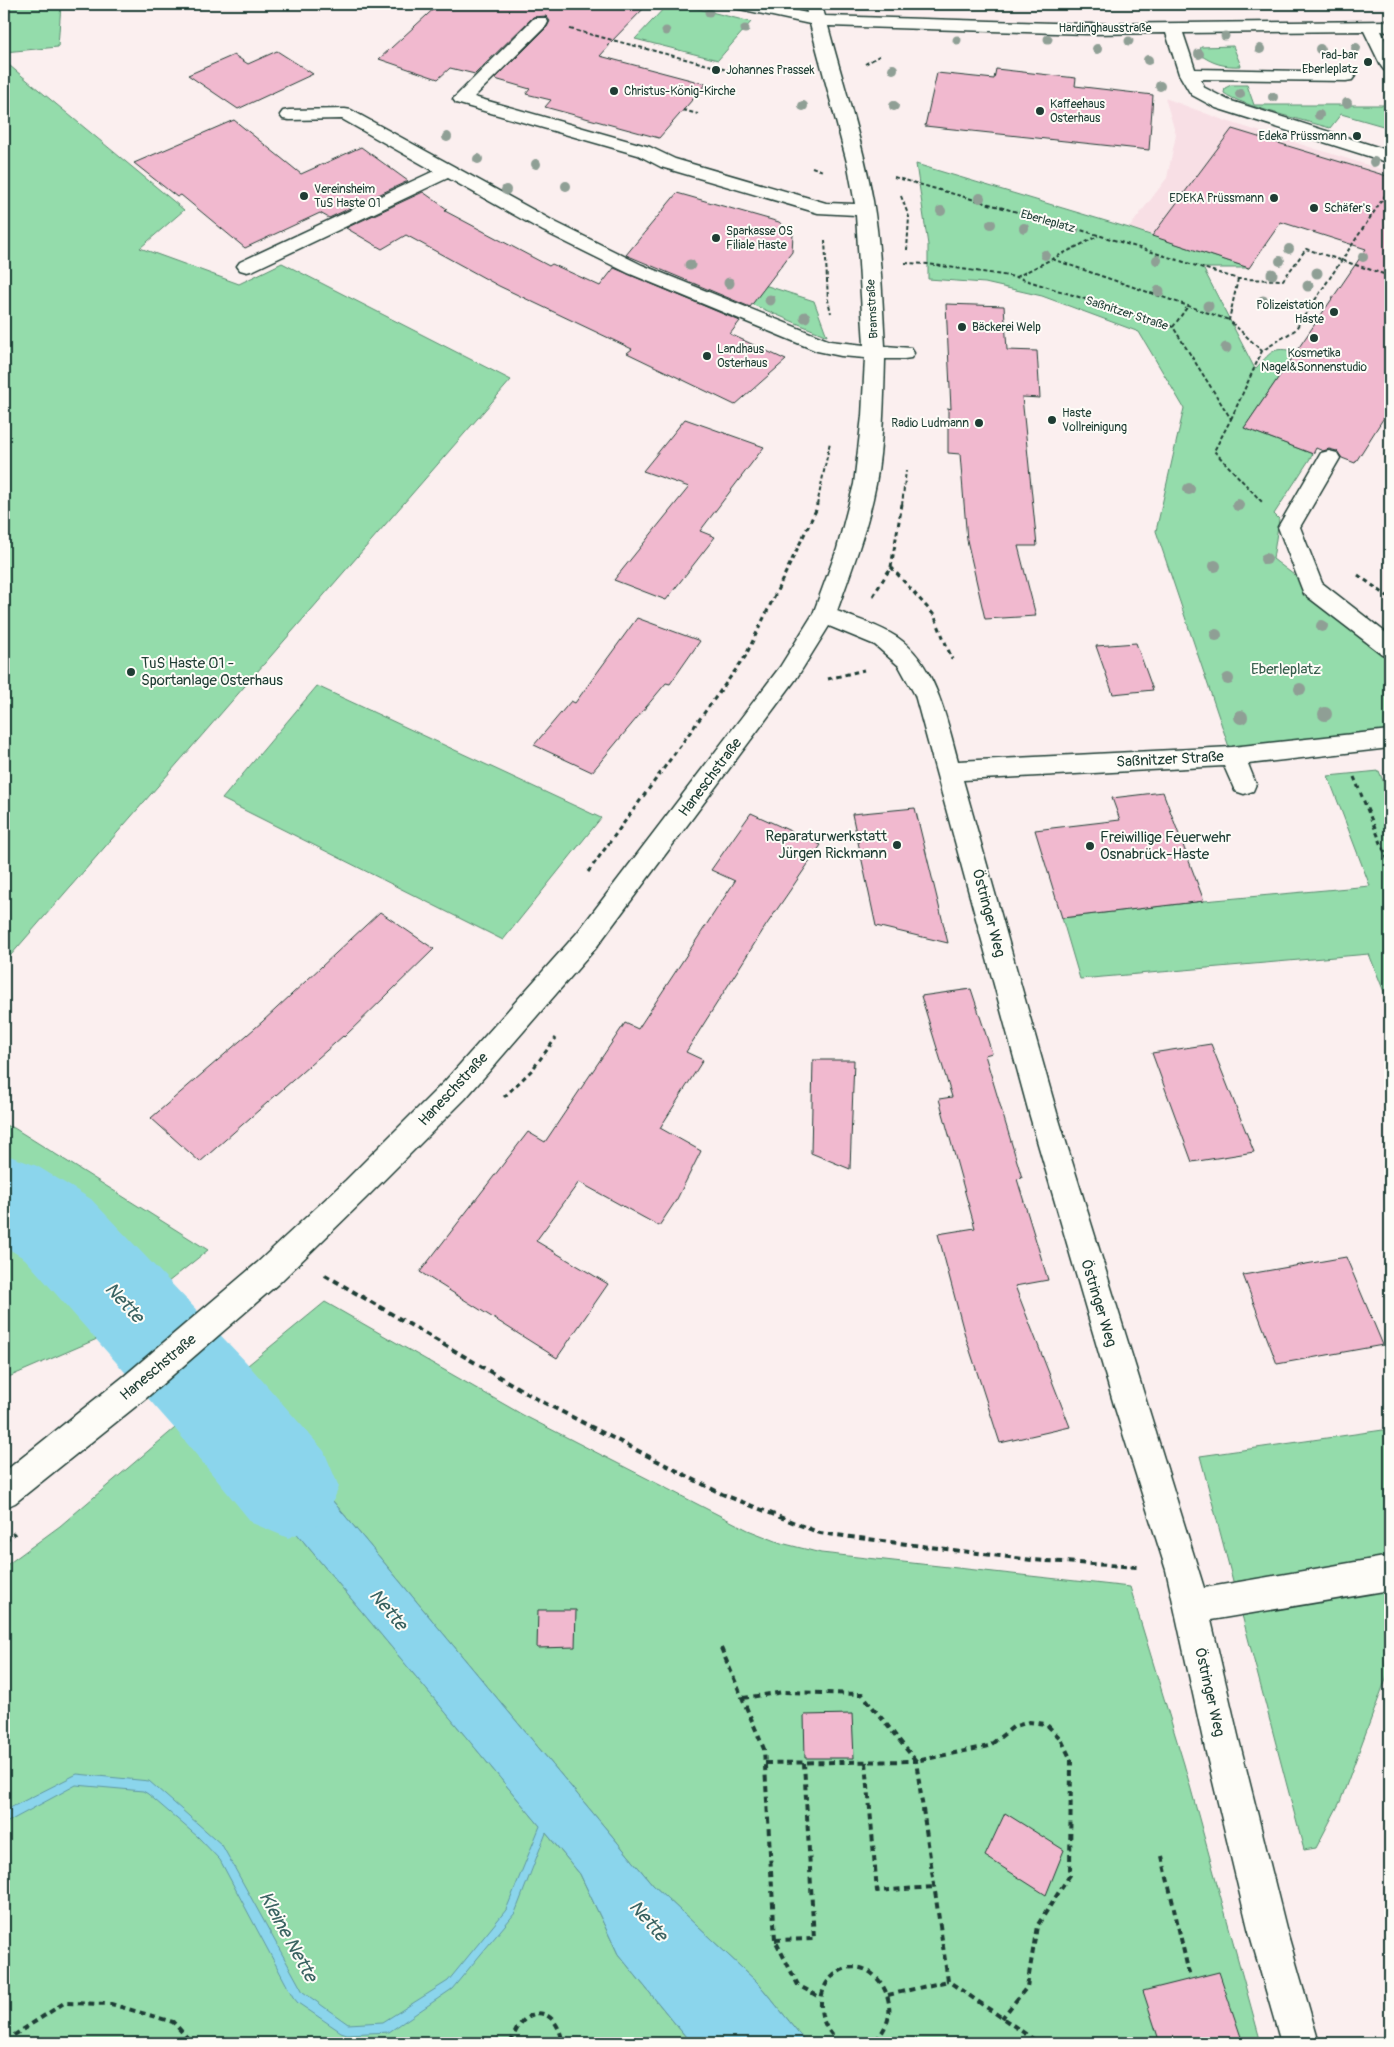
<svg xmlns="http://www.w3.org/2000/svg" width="1394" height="2047" font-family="Pangolin,sans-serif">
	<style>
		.built { fill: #f8dfe5 }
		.green { fill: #94dcab; stroke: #5a8c70 }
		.water { fill: #8bd5ec; stroke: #6098a2 }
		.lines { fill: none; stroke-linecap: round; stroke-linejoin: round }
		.river { fill: #8bd5ec; fill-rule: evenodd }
		.building { fill: #f1b9cf; stroke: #1f3d34 }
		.minor-casing { stroke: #1f3d34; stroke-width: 3 }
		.path-far2 { stroke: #1f3d34; stroke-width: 2; stroke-dasharray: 4 2.5; stroke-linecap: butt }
		.path-far1 { stroke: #1f3d34; stroke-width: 3; stroke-dasharray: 4.5 4; stroke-linecap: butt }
		.path { stroke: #1f3d34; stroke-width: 4; stroke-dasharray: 6 4.5; stroke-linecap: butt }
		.minor { fill: #fdfcf7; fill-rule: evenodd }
		.tree { fill: #8f9f95 }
		.poi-dot { fill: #1f3d34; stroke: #fdfcf7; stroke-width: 2 }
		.labels { text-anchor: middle; stroke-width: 4; stroke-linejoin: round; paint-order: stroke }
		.far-street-label { font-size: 12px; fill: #1f3d34; stroke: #fdfcf7 }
		.far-poi-label { font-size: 12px; fill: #1f3d34; stroke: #fdfcf7; text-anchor: start }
		.poi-label { font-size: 15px; fill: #1f3d34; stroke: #fdfcf7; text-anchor: start }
		.park-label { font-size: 15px; fill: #365d4c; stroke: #fdfcf7 }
		.street-label { font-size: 15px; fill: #1f3d34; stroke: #fdfcf7 }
		.near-water-label { font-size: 19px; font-style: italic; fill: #3a6362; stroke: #fdfcf7 }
	</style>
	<rect width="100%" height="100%" fill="#fbefef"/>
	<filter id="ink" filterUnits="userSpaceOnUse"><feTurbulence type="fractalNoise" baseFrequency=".02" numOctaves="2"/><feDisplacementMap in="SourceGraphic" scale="10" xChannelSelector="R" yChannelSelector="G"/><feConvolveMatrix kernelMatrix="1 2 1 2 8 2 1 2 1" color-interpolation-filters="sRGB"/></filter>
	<g filter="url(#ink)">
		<!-- built -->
		<path class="built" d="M1165 98 1226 121 1390 172V269L1358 259 1365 247 1281 222 1249 268 1129 228 1167 178 1176 135Z"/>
		<!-- green -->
		<g class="green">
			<path d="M4 4H61L58 47 4 52Z"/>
			<path d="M668 4H679L751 22 718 60 635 39Z"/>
			<path d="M1233 46 1241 66C1224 67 1213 64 1199 54L1201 47Z"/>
			<path d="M4 61 184 210 140 248 239 284 282 263 511 380 4 963Z"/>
			<path d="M1231 85H1247L1254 105H1390V128L1341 114 1330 128C1307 121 1241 106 1224 93L1225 88Z"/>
			<path d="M916 164 1129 228 1249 268H1203L1255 369C1271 353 1272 345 1296 352L1244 428 1313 454 1274 514 1279 519 1273 559 1390 648V739L1232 756 1156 531 1184 408 1139 332 1042 296 985 283 928 279V245Z"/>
			<path d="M665 253 814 301 827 336 656 264Z"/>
			<path d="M317 686 601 818 503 940 222 799Z"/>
			<path d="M1379 771 1390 798V1007L1369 954 1080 979 1062 918 1204 901 1370 886 1328 776Z"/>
			<path d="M4 1125 14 1128 208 1250 97 1339 4 1379Z"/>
			<path d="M325 1302 523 1415 748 1530 781 1543 821 1553 1130 1587 1184 1764 1261 2043H807L757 1982 653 1885 231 1379Z"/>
			<path d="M195 1411 580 1874 618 1954 691 2043H4V1567L60 1526Z"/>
			<path d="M1390 1429V1668L1340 1802 1316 1848 1304 1850 1200 1456Z"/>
		</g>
		<!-- water -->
		<g class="water">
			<path d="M4 1168 47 1192 154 1294 111 1328 34 1245 4 1226Z"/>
			<path d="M231 1379 653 1885 757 1982 807 2043H691L618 1954 580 1874 546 1833 515 1913 452 1989 389 2032 347 2034 341 2032 298 2003 293 1997 220 1860 198 1837 148 1794 143 1791 76 1785 4 1824V1811L77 1774 149 1781 222 1845 303 1992 348 2024 383 2022 448 1981 506 1910 540 1826 195 1411Z"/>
		</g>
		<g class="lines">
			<!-- river -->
			<path class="river" d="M4 1154 37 1166 91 1199 246 1362 324 1451 339 1487 324 1523 288 1538 252 1523 176 1430 25 1259 4 1246Z"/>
		</g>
		<!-- building -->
		<g class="building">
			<path d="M439 4H648L607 46H609L600 56 706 84 659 138 545 107 551 100 526 94 530 89 495 79 547 27 550 21 546 16 533 17 475 74 450 68 438 79 379 59Z"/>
			<path d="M277 51 313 74 238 109 188 75 234 55 248 64Z"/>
			<path d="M996 69 1076 78 1075 86 1153 95 1149 150 925 126 937 73 994 79Z"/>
			<path d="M234 120 301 174 361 147 408 181 329 218 320 213 245 248 181 195 177 197 134 163Z"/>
			<path d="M1232 129 1390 177V408L1355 463 1342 458 1337 451 1329 449 1323 451 1316 448 1313 454 1244 428 1366 249 1281 222 1249 268 1152 236Z"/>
			<path d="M423 192 447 209 445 211 549 266 552 264 600 286 614 268 740 321 730 334 786 360 735 405 627 353 632 349 499 286 406 235 382 249 346 228Z"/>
			<path d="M677 193 779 222 793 234 792 252 750 307 626 255Z"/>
			<path d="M946 304 1004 306 1007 350 1037 351 1040 398 1022 397 1037 546H1018L1036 616 985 619 967 540 960 454 948 453V408L951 409Z"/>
			<path d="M685 419 764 447 700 531 715 537 666 600 614 580 689 487 643 471Z"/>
			<path d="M637 618 700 641 670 684 666 683 592 772 534 745 571 701 575 703Z"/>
			<path d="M1136 643 1153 690 1113 694 1096 646Z"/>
			<path d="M1163 792 1204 901 1062 918 1035 830 1120 820 1112 798Z"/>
			<path d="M915 808 948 943 876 926 852 814Z"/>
			<path d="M751 813 821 845 765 927 686 1052 703 1060 660 1128 701 1151 677 1199 659 1226 579 1182 536 1241 608 1284 557 1358 420 1272 528 1132 545 1142 625 1023 638 1029 735 881 711 870Z"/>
			<path d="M380 912 434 949 344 1037 343 1036 200 1162 151 1118 262 1022Z"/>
			<path d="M971 989 992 1053 985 1055 1022 1178 1017 1179 1048 1280 1015 1286 1070 1427 1000 1443 964 1332 938 1234 975 1228 939 1099 952 1097 921 996Z"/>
			<path d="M1211 1044 1254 1152 1192 1162 1152 1053Z"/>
			<path d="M813 1060H854L850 1169 811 1153Z"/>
			<path d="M1346 1257 1383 1345 1277 1364 1243 1275Z"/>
			<path d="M538 1610H576L575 1647 537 1648Z"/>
			<path d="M852 1714 854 1758H805L804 1715Z"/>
			<path d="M1005 1813 1064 1850 1046 1895 985 1856Z"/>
			<path d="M1219 1972 1243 2043H1160L1143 1991Z"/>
		</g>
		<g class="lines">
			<defs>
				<g id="minor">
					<path d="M733 4H763L807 13 805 4H821L825 16 1087 24 1390 21V31H1381L1390 49V71L1384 70 1381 66 1364 31 1183 33 1195 69 1352 72 1355 76 1352 80 1346 81 1200 79 1205 88 1228 100 1390 151V163L1216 108 1192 95 1189 91 1179 74 1166 33 1087 34 828 26C843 84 863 142 873 201 881 248 882 298 885 346L911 348 914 353 911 358 904 359H885C884 400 883 443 876 484 868 527 852 569 837 611 854 618 874 624 890 633 934 656 946 717 958 761L1232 747 1390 730V748L1248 764 1256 784 1253 791 1244 794 1235 791 1224 766 963 780 1057 1113 1204 1588 1390 1556V1590L1211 1620 1239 1740 1286 1928 1319 2043H1281L1248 1928 1203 1740 1166 1570 1114 1405 1029 1113 915 695 899 666 875 645 829 626 796 679 595 949 465 1099 366 1198 279 1283 145 1399 15 1503 4 1508V1472L123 1377 257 1263 346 1180 445 1081 577 933 780 667 813 614 837 549 854 484 862 416 865 358 841 356 817 351 628 273 543 231 448 178 254 270 247 272 240 270 237 266 240 262 434 171 342 119 289 120 283 119 280 115 283 111 289 110 345 109 351 110 557 223 642 265 830 341 864 345 856 215 818 213 661 167 638 155 456 103 453 99 534 18H546L548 22 546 26 474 97 650 147 675 159 826 203 855 204 848 166 810 24 735 8Z"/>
					<path d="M1329 451 1337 453 1340 458 1300 527 1322 583 1390 636V657L1382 654 1304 594 1278 527 1321 453Z"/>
				</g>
			</defs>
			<!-- minor casing -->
			<use href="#minor" class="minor-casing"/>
			<!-- path-far2 -->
			<g class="path-far2">
				<path d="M570 29 735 72"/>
				<path d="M865 64 881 55"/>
				<path d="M683 110 698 114"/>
				<path d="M812 167 823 171"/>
				<path d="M894 177 1098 235 1238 279 1283 280 1306 249 1390 276"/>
				<path d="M901 196 909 217 907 250"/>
				<path d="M825 240 828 300 831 313"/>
				<path d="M1052 259 1229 320"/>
				<path d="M905 263 928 264 1016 277 1173 327 1231 419 1214 451 1262 502"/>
				<path d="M1016 277 1098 236"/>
				<path d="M1238 279 1229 320 1262 351"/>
				<path d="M1173 327 1188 306"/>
				<path d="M1231 419 1262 351 1295 330 1390 188"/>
				<path d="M817 505 830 442"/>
				<path d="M902 505 906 471"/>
			</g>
			<!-- path-far1 -->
			<g class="path-far1">
				<path d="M891 567 934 615 952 659"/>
				<path d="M1358 575 1390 598"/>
				<path d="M873 596 891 567 902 504"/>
				<path d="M828 679 864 670"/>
				<path d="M1354 777 1390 865"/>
				<path d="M588 872 745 657 816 510 817 504"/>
				<path d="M504 1097 532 1070 556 1038"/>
			</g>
			<!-- path -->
			<g class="path">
				<path d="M325 1275 537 1399 722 1494 820 1533 1032 1560 1138 1567"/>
				<path d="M4 1541 15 1533"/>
				<path d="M721 1648 764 1749 775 1940 798 1985 821 1998"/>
				<path d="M743 1698 784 1692 862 1694 916 1761 989 1746 1013 1727 1029 1722 1046 1724 1061 1739 1071 1760 1070 1875 1037 1926 1027 1987 1002 2018"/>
				<path d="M866 1762 877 1891 934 1887"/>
				<path d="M765 1763 916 1761 948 1981 1039 2043"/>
				<path d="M1162 1856 1190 1978"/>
				<path d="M775 1940 814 1939 804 1763"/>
				<path d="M888 1995 948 1981"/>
				<path d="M5 2041 64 2003 111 2004 173 2022 192 2043"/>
				<path d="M511 2043C522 2005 555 2002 563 2043"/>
				<path d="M840 2043C828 2032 820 2020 821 2003 821 1994 825 1982 833 1976 866 1947 902 1996 885 2027 882 2033 878 2038 874 2043"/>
			</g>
			<!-- minor -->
			<use href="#minor" class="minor"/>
		</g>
		<!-- trees -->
		<g class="tree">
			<circle cx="709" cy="12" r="4.5"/>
			<circle cx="745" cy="29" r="4.5"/>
			<circle cx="666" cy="31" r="4.5"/>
			<circle cx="1225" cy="36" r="4.5"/>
			<circle cx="1048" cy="39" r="4.5"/>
			<circle cx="957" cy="40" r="4.5"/>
			<circle cx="1129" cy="41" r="4.5"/>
			<circle cx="1356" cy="48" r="5"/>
			<circle cx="1097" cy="49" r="5"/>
			<circle cx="1260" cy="49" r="5"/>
			<circle cx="1320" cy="49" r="5"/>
			<circle cx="1199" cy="54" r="5"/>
			<circle cx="1148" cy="60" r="5"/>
			<circle cx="893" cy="69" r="5"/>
			<circle cx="1160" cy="86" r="5"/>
			<circle cx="1240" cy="94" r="5"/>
			<circle cx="1273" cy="97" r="5"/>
			<circle cx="1347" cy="103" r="5"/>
			<circle cx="803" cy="106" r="5"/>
			<circle cx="894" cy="106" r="5"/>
			<circle cx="1319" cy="115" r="5"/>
			<circle cx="447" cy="137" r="5"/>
			<circle cx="478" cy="159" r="5"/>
			<circle cx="1374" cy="162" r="5"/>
			<circle cx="536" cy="164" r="5"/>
			<circle cx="566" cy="186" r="5"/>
			<circle cx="506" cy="190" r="5"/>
			<circle cx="980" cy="198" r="5"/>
			<circle cx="941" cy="211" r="5"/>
			<circle cx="991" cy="224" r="5"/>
			<circle cx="1024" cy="228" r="5"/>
			<circle cx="1074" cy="230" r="5"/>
			<circle cx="1289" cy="249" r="5"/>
			<circle cx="1045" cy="255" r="5"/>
			<circle cx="1363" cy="257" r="5"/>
			<circle cx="1157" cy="260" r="5"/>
			<circle cx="1280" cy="261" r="5"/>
			<circle cx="690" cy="265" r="5.5"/>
			<circle cx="1317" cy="273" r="5.5"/>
			<circle cx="1272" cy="274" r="5.5"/>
			<circle cx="729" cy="283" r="5.5"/>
			<circle cx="1308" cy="286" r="5.5"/>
			<circle cx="1159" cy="291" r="5.5"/>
			<circle cx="770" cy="300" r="5.5"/>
			<circle cx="1263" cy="301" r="5.5"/>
			<circle cx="1208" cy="306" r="5.5"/>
			<circle cx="805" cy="317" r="5.5"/>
			<circle cx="1226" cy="348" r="5.5"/>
			<circle cx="1189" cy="489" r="6"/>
			<circle cx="1238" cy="505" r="6"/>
			<circle cx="1266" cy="559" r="6"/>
			<circle cx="1215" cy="566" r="6"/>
			<circle cx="1322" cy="626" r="6"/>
			<circle cx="1216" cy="635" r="6"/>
			<circle cx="1228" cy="679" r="6"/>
			<circle cx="1300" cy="689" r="6"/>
			<circle cx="1325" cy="714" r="7"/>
			<circle cx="1241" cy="717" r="7"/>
		</g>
	</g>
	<!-- markers -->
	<g class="poi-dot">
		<circle cx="1368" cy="62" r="5"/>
		<circle cx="716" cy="70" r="5"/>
		<circle cx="614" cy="91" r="5"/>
		<circle cx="1040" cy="111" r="5"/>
		<circle cx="1357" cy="136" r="5"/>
		<circle cx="304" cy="196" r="5"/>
		<circle cx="1274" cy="198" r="5"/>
		<circle cx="1314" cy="208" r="5"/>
		<circle cx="716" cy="238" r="5"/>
		<circle cx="1334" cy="312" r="5"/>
		<circle cx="962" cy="327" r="5"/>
		<circle cx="1314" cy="338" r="5"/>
		<circle cx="707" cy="356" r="5"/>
		<circle cx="1052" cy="420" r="5"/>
		<circle cx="979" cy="423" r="5"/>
		<circle cx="131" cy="672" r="5"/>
		<circle cx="897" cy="845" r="5"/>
		<circle cx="1090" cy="846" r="5"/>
	</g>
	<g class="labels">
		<!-- far-street labels -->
		<g class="far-street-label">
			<text x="1105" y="32">Hardinghausstraße</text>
			<text transform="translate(1048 221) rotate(16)" y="4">Eberleplatz</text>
			<text transform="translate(872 309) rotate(-93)" y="4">Bramstraße</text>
			<text transform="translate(1127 313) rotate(18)" y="4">Saßnitzer Straße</text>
		</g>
		<!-- far-poi labels -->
		<g class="far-poi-label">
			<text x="1358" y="59" text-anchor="end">rad-bar<tspan x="1358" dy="14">Eberleplatz</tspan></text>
			<text x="726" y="74">Johannes Prassek</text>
			<text x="624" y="95">Christus-König-Kirche</text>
			<text x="1050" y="108">Kaffeehaus<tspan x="1050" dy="14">Osterhaus</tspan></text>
			<text x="1347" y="140" text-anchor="end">Edeka Prüssmann</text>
			<text x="314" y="193">Vereinsheim<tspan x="314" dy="14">TuS Haste 01</tspan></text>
			<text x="1264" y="202" text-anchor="end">EDEKA Prüssmann</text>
			<text x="1324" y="212">Schäfer's</text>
			<text x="726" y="235">Sparkasse OS<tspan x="726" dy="14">Filiale Haste</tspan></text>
			<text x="1324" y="309" text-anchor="end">Polizeistation<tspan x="1324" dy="14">Haste</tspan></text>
			<text x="972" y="331">Bäckerei Welp</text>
			<text x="717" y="353">Landhaus<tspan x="717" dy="14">Osterhaus</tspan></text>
			<text x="1314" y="357" text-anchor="middle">Kosmetika<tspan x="1314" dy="14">Nagel&amp;Sonnenstudio</tspan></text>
			<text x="1062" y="417">Haste<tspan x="1062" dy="14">Vollreinigung</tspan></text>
			<text x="969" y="427" text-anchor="end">Radio Ludmann</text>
		</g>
		<!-- poi labels -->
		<g class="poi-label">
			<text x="141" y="668">TuS Haste 01 -<tspan x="141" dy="17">Sportanlage Osterhaus</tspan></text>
			<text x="887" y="841" text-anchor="end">Reparaturwerkstatt<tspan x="887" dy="17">Jürgen Rickmann</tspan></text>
			<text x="1100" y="842">Freiwillige Feuerwehr<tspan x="1100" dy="17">Osnabrück-Haste</tspan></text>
		</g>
		<!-- park labels -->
		<g class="park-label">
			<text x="1286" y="674">Eberleplatz</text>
		</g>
		<!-- street labels -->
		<g class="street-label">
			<text transform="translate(1170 759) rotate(-3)" y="5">Saßnitzer Straße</text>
			<text transform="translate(710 777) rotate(-53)" y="5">Haneschstraße</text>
			<text transform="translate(989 913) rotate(75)" y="5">Östringer Weg</text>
			<text transform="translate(453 1089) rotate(-47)" y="5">Haneschstraße</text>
			<text transform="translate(1099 1303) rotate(73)" y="5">Östringer Weg</text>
			<text transform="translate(158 1367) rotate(-40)" y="5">Haneschstraße</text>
			<text transform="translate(1210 1692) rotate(77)" y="5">Östringer Weg</text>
		</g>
		<!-- near-water labels -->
		<g class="near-water-label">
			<text transform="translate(125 1302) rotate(47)" y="7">Nette</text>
			<text transform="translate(389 1609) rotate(50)" y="7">Nette</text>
			<text transform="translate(649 1920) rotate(49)" y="7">Nette</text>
			<text transform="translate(289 1936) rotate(61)" y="7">Kleine Nette</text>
		</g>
	</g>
	<!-- margin -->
	<rect width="1394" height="2047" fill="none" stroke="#fdfcf7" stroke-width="20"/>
	<rect x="10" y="10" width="1374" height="2027" fill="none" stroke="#1f3d34" stroke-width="2" filter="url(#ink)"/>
</svg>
